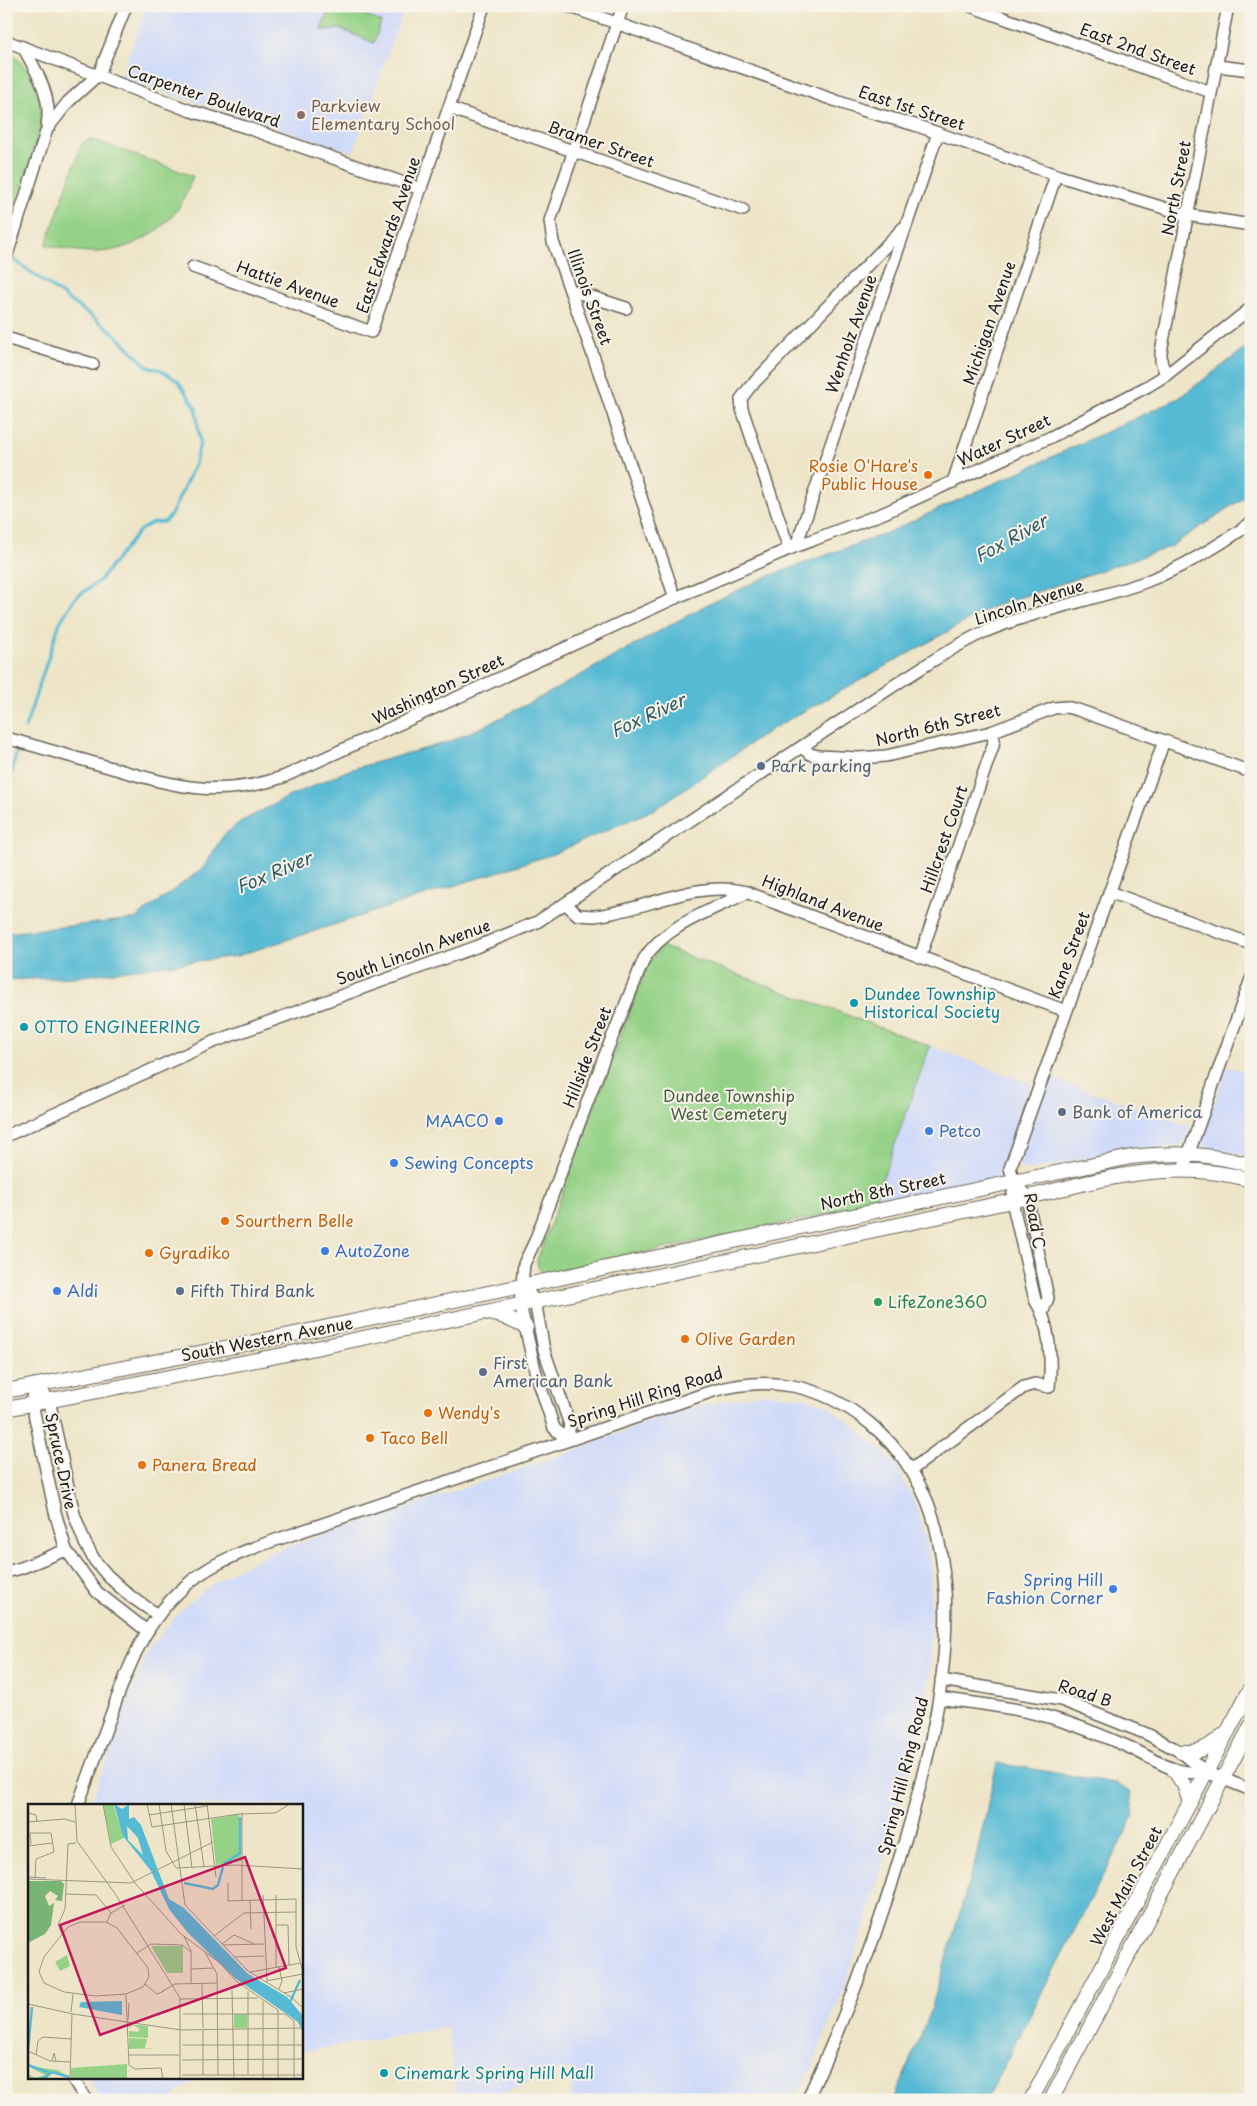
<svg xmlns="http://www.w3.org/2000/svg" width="1257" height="2106" font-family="'Playpen Sans',sans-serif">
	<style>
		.built { fill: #d0daf9 }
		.green { fill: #95d287; stroke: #587752 }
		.water { fill: #56bad4; stroke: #396b78 }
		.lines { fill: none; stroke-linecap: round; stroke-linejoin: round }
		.stream { stroke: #56bad4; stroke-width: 3 }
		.minor-casing { stroke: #666258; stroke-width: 14 }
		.major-casing { stroke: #666258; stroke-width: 16 }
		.minor { stroke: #fff; stroke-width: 11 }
		.major { stroke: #fff; stroke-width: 14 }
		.education-dot { fill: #8d6e63; stroke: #f7f3e8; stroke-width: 2 }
		.food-dot { fill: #e8710a; stroke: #f7f3e8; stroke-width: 2 }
		.service-dot { fill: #5c6f8a; stroke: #f7f3e8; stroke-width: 2 }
		.culture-dot { fill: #0f9aa8; stroke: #f7f3e8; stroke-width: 2 }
		.shop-dot { fill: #3f7fe0; stroke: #f7f3e8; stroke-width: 2 }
		.leisure-dot { fill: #2e9e5b; stroke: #f7f3e8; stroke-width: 2 }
		.labels { text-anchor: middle; stroke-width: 4; stroke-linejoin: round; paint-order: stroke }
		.street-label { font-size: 16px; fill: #1c1c1c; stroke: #f7f3e8 }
		.education-label { font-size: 16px; fill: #785e54; stroke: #f7f3e8; text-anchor: start }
		.food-label { font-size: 16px; fill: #c56008; stroke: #f7f3e8; text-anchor: start }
		.service-label { font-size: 16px; fill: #4e5e75; stroke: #f7f3e8; text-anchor: start }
		.culture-label { font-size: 16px; fill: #0d838f; stroke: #f7f3e8; text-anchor: start }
		.park-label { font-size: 16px; fill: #465c41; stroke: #f7f3e8 }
		.shop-label { font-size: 16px; fill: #366cbe; stroke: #f7f3e8; text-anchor: start }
		.leisure-label { font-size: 16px; fill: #27864d; stroke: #f7f3e8; text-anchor: start }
		.water-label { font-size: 18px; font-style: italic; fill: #335b66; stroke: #f7f3e8 }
		.inset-river { fill: none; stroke: #56bad4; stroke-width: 2.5 }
		.inset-road { fill: none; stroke: #9a9583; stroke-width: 1 }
		.view { fill: #c2185b; fill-opacity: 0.15; stroke: #c2185b; stroke-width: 2.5 }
		.inset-edge { fill: none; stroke: #1c1c1c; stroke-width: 2.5 }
	</style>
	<rect width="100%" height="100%" fill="#f7f3e8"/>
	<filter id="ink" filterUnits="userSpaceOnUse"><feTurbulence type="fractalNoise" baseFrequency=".02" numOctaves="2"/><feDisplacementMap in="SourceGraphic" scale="10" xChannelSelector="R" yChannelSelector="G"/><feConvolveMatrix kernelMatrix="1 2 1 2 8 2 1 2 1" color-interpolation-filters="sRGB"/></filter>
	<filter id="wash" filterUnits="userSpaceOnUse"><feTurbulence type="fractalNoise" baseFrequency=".0096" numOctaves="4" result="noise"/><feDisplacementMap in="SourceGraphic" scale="20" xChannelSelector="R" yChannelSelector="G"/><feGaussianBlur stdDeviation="1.12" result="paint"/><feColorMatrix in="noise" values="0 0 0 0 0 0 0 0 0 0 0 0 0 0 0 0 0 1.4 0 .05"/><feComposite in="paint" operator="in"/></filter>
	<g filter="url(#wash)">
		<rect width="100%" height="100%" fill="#eee5c8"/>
		<!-- built -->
		<g class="built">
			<path d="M147 6H405L353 152 120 78Z"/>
			<path d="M930 1046 1032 1084 999 1178 873 1205Z"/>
			<path d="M1227 1066 1251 1074V1157L1207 1148 1201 1140Z"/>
			<path d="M1049 1077 1191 1127 1185 1140 1181 1145 1175 1147 1147 1148 1116 1152 1025 1171 1020 1167 1019 1163Z"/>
			<path d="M766 1393 802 1397 826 1405 859 1430 895 1463 918 1510 931 1564 930 1672 922 1722 870 1910 840 1997 811 2070 795 2100H570L575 2069 557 2070 490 2099 457 2100 447 2027 301 2052V1805H90L148 1650 180 1611 204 1590 233 1571 270 1553 575 1451 677 1411Z"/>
			<path d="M87 2077H205L177 2092 172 2100H101Z"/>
		</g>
		<!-- green -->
		<g class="green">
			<path d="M330 6H366L364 15 381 22 374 43 341 29 321 30Z"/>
			<path d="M6 49C32 66 45 98 40 128L6 237Z"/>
			<path d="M91 139 193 176C188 189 183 203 174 214 155 237 122 253 92 252 77 252 61 248 46 245L82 143Z"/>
			<path d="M661 946 930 1046 873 1205 546 1273C539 1271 537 1267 537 1260L647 966Z"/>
		</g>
		<!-- water -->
		<g class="water">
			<path d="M1251 344V493L1170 547 992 607 772 729 655 809 553 854 237 956 74 977 6 980V933L135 919 203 868 223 836 240 822 288 797 349 770 448 742 480 728 545 695 706 605 766 577 887 533 1179 398Z"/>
			<path d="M997 1763 1115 1783 1130 1792 1134 1816 986 2100H894L932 2006 976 1858Z"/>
		</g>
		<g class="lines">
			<!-- stream -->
			<g class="stream">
				<path d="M13 259 113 332 147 366 155 369H159L178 381 196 408 200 443 195 464 171 515 164 522 152 523 140 530 99 581 75 598 60 622 25 728"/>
				<path d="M6 829 8 785 17 751"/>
			</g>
		</g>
	</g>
	<g filter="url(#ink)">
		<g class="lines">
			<defs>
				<g id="minor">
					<path d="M568 6 862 110 915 125 1056 175 1187 215 1251 225"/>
					<path d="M623 6 550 221 553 242 601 378 675 598"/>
					<path d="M970 6 1211 92"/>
					<path d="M6 41 191 111 245 127 421 189"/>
					<path d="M23 47C36 70 53 98 47 125"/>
					<path d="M1217 66 1251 70"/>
					<path d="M449 108 743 210"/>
					<path d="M6 258 47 129 68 102 99 74 126 6"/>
					<path d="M193 267 371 332 484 6"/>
					<path d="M570 290 626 308"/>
					<path d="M6 338 93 364"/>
					<path d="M1166 375 1161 361V352L1228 6"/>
					<path d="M953 482 1056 175"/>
					<path d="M796 546 938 133"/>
					<path d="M789 549 742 409 741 399 749 388 903 228"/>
					<path d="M6 738C39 747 72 757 105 766 171 785 215 800 283 777L675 598 789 549 884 513 1051 437 1148 386 1166 375 1251 308"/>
					<path d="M802 747 810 754 819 756 858 758 886 756 991 732 1054 708 1066 707 1078 710 1251 772"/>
					<path d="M1109 892 1251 944"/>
					<path d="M566 904 578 915 595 916C645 910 692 881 743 891L1066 1011"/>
					<path d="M920 957 993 746 994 739 991 732"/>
					<path d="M6 1136 213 1042 476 947 537 922 907 677C931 662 956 645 982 633 1034 610 1092 601 1145 582 1184 567 1217 547 1251 523"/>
					<path d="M1183 1169 1251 979"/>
					<path d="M523 1285 535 1301 544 1350 570 1425 567 1440"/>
					<path d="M1043 1311 1048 1298 1027 1197 1014 1181 1010 1168 1164 741"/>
					<path d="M36 1384 32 1403 55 1512 66 1550 97 1592 147 1631"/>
					<path d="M36 1384 49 1400 74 1514 85 1543 95 1561 108 1576 130 1596 158 1615"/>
					<path d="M567 1440 554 1428 535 1370 520 1304 524 1264 535 1241 605 1055 644 959C665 925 713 910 748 892"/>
					<path d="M911 1470 1024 1387 1035 1384 1049 1387C1052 1361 1050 1322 1035 1300L1012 1201 1013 1193"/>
					<path d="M6 1572 21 1568 66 1550"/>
					<path d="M941 1680 1061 1700 1147 1734 1181 1752 1206 1772 1251 1790"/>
					<path d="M939 1698C977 1704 1015 1707 1052 1718 1077 1725 1101 1735 1124 1745 1153 1757 1173 1777 1206 1772"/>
					<path d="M78 1805C89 1775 100 1745 111 1715 131 1658 150 1609 202 1573 221 1560 245 1551 267 1543L713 1391C770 1375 820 1384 868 1422 902 1449 928 1490 937 1533 960 1634 934 1740 906 1837 880 1927 847 2015 807 2100"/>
					<path d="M72 2077 86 2100"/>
				</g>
				<g id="major">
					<path d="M488 1313 502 1316 526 1327"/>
					<path d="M6 1391 285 1336 1131 1157C1175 1152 1207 1153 1251 1165"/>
					<path d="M6 1409 287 1354 1012 1201C1093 1182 1168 1156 1251 1180"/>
					<path d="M1181 1752C1199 1753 1209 1748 1222 1736"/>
					<path d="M1174 1770 1184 1785 1190 1802"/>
					<path d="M1031 2100 1251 1688"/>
					<path d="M1051 2100 1251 1726"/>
				</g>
			</defs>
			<!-- minor casing -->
			<use href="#minor" class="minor-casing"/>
			<!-- major casing -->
			<use href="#major" class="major-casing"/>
			<!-- minor -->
			<use href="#minor" class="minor"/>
			<!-- major -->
			<use href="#major" class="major"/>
		</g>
	</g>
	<!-- markers -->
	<circle class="education-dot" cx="301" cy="115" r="5"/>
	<g class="food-dot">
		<circle cx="928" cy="475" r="5"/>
		<circle cx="225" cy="1221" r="5"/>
		<circle cx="149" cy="1253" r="5"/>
		<circle cx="685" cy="1339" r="5"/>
		<circle cx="428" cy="1413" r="5"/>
		<circle cx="370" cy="1438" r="5"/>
		<circle cx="142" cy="1465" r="5"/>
	</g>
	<g class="service-dot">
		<circle cx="761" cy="766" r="5"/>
		<circle cx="1062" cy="1112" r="5"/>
		<circle cx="180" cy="1291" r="5"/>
		<circle cx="483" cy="1372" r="5"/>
	</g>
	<g class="culture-dot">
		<circle cx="854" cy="1003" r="5"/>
		<circle cx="24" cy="1027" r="5"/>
		<circle cx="384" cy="2073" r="5"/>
	</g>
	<g class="shop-dot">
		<circle cx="499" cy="1121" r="5"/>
		<circle cx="929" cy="1131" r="5"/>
		<circle cx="394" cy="1163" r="5"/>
		<circle cx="325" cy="1251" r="5"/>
		<circle cx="57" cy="1291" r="5"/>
		<circle cx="1113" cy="1589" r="5"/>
	</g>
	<circle class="leisure-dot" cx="878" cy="1302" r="5"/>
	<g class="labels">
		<!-- street labels -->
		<g class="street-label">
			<text transform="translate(1138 49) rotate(20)" y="6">East 2nd Street</text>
			<text transform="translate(204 96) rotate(19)" y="6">Carpenter Boulevard</text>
			<text transform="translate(912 108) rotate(18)" y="6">East 1st Street</text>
			<text transform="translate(601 144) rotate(19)" y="6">Bramer Street</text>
			<text transform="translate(1176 188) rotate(-79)" y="6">North Street</text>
			<text transform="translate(388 235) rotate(-71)" y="6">East Edwards Avenue</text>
			<text transform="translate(288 284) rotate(20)" y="6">Hattie Avenue</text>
			<text transform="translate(590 297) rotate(70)" y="6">Illinois Street</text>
			<text transform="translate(989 323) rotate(-71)" y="6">Michigan Avenue</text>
			<text transform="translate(851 334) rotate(-71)" y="6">Wenholz Avenue</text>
			<text transform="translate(1004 440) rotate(-25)" y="6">Water Street</text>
			<text transform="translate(1029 602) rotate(-18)" y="6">Lincoln Avenue</text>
			<text transform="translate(438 689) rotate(-25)" y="6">Washington Street</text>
			<text transform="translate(938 725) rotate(-14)" y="6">North 6th Street</text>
			<text transform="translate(944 839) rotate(-71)" y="6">Hillcrest Court</text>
			<text transform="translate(823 903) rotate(21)" y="6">Highland Avenue</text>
			<text transform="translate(413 952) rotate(-20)" y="6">South Lincoln Avenue</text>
			<text transform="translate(1069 955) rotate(-70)" y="6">Kane Street</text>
			<text transform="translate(587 1057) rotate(-69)" y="6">Hillside Street</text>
			<text transform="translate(883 1191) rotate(-12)" y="6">North 8th Street</text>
			<text transform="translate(1035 1221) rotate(80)" y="6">Road C</text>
			<text transform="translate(267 1339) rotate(-11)" y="6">South Western Avenue</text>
			<text transform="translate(645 1397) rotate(-18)" y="6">Spring Hill Ring Road</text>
			<text transform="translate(61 1461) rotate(78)" y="6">Spruce Drive</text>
			<text transform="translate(1085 1693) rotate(18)" y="6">Road B</text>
			<text transform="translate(903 1776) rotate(-76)" y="6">Spring Hill Ring Road</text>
			<text transform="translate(1126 1886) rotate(-62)" y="6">West Main Street</text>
		</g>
		<!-- education labels -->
		<g class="education-label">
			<text x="311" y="112">Parkview<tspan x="311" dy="18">Elementary School</tspan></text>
		</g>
		<!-- food labels -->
		<g class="food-label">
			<text x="918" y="472" text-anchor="end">Rosie O'Hare's<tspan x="918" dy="18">Public House</tspan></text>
			<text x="235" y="1227">Sourthern Belle</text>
			<text x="159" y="1259">Gyradiko</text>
			<text x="695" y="1345">Olive Garden</text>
			<text x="438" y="1419">Wendy's</text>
			<text x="380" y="1444">Taco Bell</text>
			<text x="152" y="1471">Panera Bread</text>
		</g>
		<!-- service labels -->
		<g class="service-label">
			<text x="771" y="772">Park parking</text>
			<text x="1072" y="1118">Bank of America</text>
			<text x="190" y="1297">Fifth Third Bank</text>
			<text x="493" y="1369">First<tspan x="493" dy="18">American Bank</tspan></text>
		</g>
		<!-- culture labels -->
		<g class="culture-label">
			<text x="864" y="1000">Dundee Township<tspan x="864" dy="18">Historical Society</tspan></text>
			<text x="34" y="1033">OTTO ENGINEERING</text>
			<text x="394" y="2079">Cinemark Spring Hill Mall</text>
		</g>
		<!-- park labels -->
		<g class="park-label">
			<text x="729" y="1102">Dundee Township<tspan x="729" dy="18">West Cemetery</tspan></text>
		</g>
		<!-- shop labels -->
		<g class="shop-label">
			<text x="489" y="1127" text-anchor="end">MAACO</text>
			<text x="939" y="1137">Petco</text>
			<text x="404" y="1169">Sewing Concepts</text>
			<text x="335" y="1257">AutoZone</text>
			<text x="67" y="1297">Aldi</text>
			<text x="1103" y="1586" text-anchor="end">Spring Hill<tspan x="1103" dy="18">Fashion Corner</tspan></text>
		</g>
		<!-- leisure labels -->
		<g class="leisure-label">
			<text x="888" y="1308">LifeZone360</text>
		</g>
		<!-- water labels -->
		<g class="water-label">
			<text transform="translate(1011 539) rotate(-29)" y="6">Fox River</text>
			<text transform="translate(648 716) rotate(-25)" y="6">Fox River</text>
			<text transform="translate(274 873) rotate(-23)" y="6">Fox River</text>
		</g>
	</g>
	<!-- overview -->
	<g transform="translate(28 1804)">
		<rect width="275" height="275" fill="#eee5c8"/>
		<path d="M75 0H85L96 34 83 40ZM211 10 213 57 188 61 183 15ZM123 142H155V169H139ZM39 151 42 162 32 167 27 158ZM206 210H219V224H206ZM101 220 120 222V234L101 233V227L110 228 112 225 105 221 101 224ZM101 234 119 235 117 244H130L101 245ZM99 260V275H43V264ZM7 263 30 266 41 273 25 269 18 275H0V270L7 274 17 271 3 264Z" fill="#95d287"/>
		<path d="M0 77H33L36 80 34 97 27 96 30 92 22 87 17 92 21 102 26 99 23 121 17 130 0 139Z" fill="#78b474"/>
		<path d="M86 0 94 5 101 0V15L106 13 113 21 141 95 156 104 220 170 259 193 275 212V229L270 218 207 174 160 129 141 105 123 67 95 32ZM99 22 110 34 115 51 100 36ZM94 197V211L51 203 53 198Z" fill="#56bad4" fill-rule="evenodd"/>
		<path class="inset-river" d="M196 60 212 49V13M156 79 185 85 190 81 195 63M262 198 272 176M0 246 4 203M0 261 22 269M14 275 24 268 41 273"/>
		<path class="inset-road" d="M47 0 49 37 88 91 152 194V275M75 0 83 43 107 79 153 130 192 159 208 177 250 206V275M119 0 124 23 211 10 247 9 262 0M131 0 138 47 148 64 208 61 275 65M143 0 157 101 220 167 263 193 275 204M156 0 164 64M167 0 176 63M179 0 188 73M0 9 8 11 9 18M214 9V96M121 11 179 2M0 18 37 15 47 18M3 40 2 29H23L26 48 8 55 7 74M0 42 24 39M0 73 18 74M0 75 103 79 185 38M200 79V97L268 95V143L275 168M37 90 68 91 83 109M235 91 239 176M248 91V163M222 97 223 125M52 118H78L89 124 120 164 121 173 115 183 98 190 68 192 36 188 16 179 11 168 16 153 40 123ZM79 118 83 109 97 101M248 121H260L261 161M34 130 30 121 37 105 40 40 48 39M156 132 163 147V179M186 132 216 109 268 108M194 140 206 131 226 140M195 141 236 140M177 148 189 170 190 271M109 149 123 140 154 141 163 148M206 153 236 152M251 163 254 177 251 185M163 165 185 164M222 168 273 159M238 177 275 170M174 179 175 224M117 180 129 190 136 187M204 186 206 275M135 187 147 180 189 179M220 187V271M256 189 275 185M98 191 101 261 107 265 133 264 135 275M152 195 230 194M0 200 45 210 153 226 275 224M43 208 45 190M155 210H257L266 217V275M100 216 101 199M175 225V271M155 241H274M0 247 22 257 42 258M8 251 10 237 15 233 43 235M100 251H151M154 256 275 255M24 257 26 249 28 257M154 271H275M42 275 44 210M235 275V197"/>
		<path class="view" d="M217 53 258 164 72 231 32 121Z"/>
		<rect width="275" height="275" class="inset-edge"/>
	</g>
	<!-- margin -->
	<rect width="1257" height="2106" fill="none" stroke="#f7f3e8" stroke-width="25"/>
</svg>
